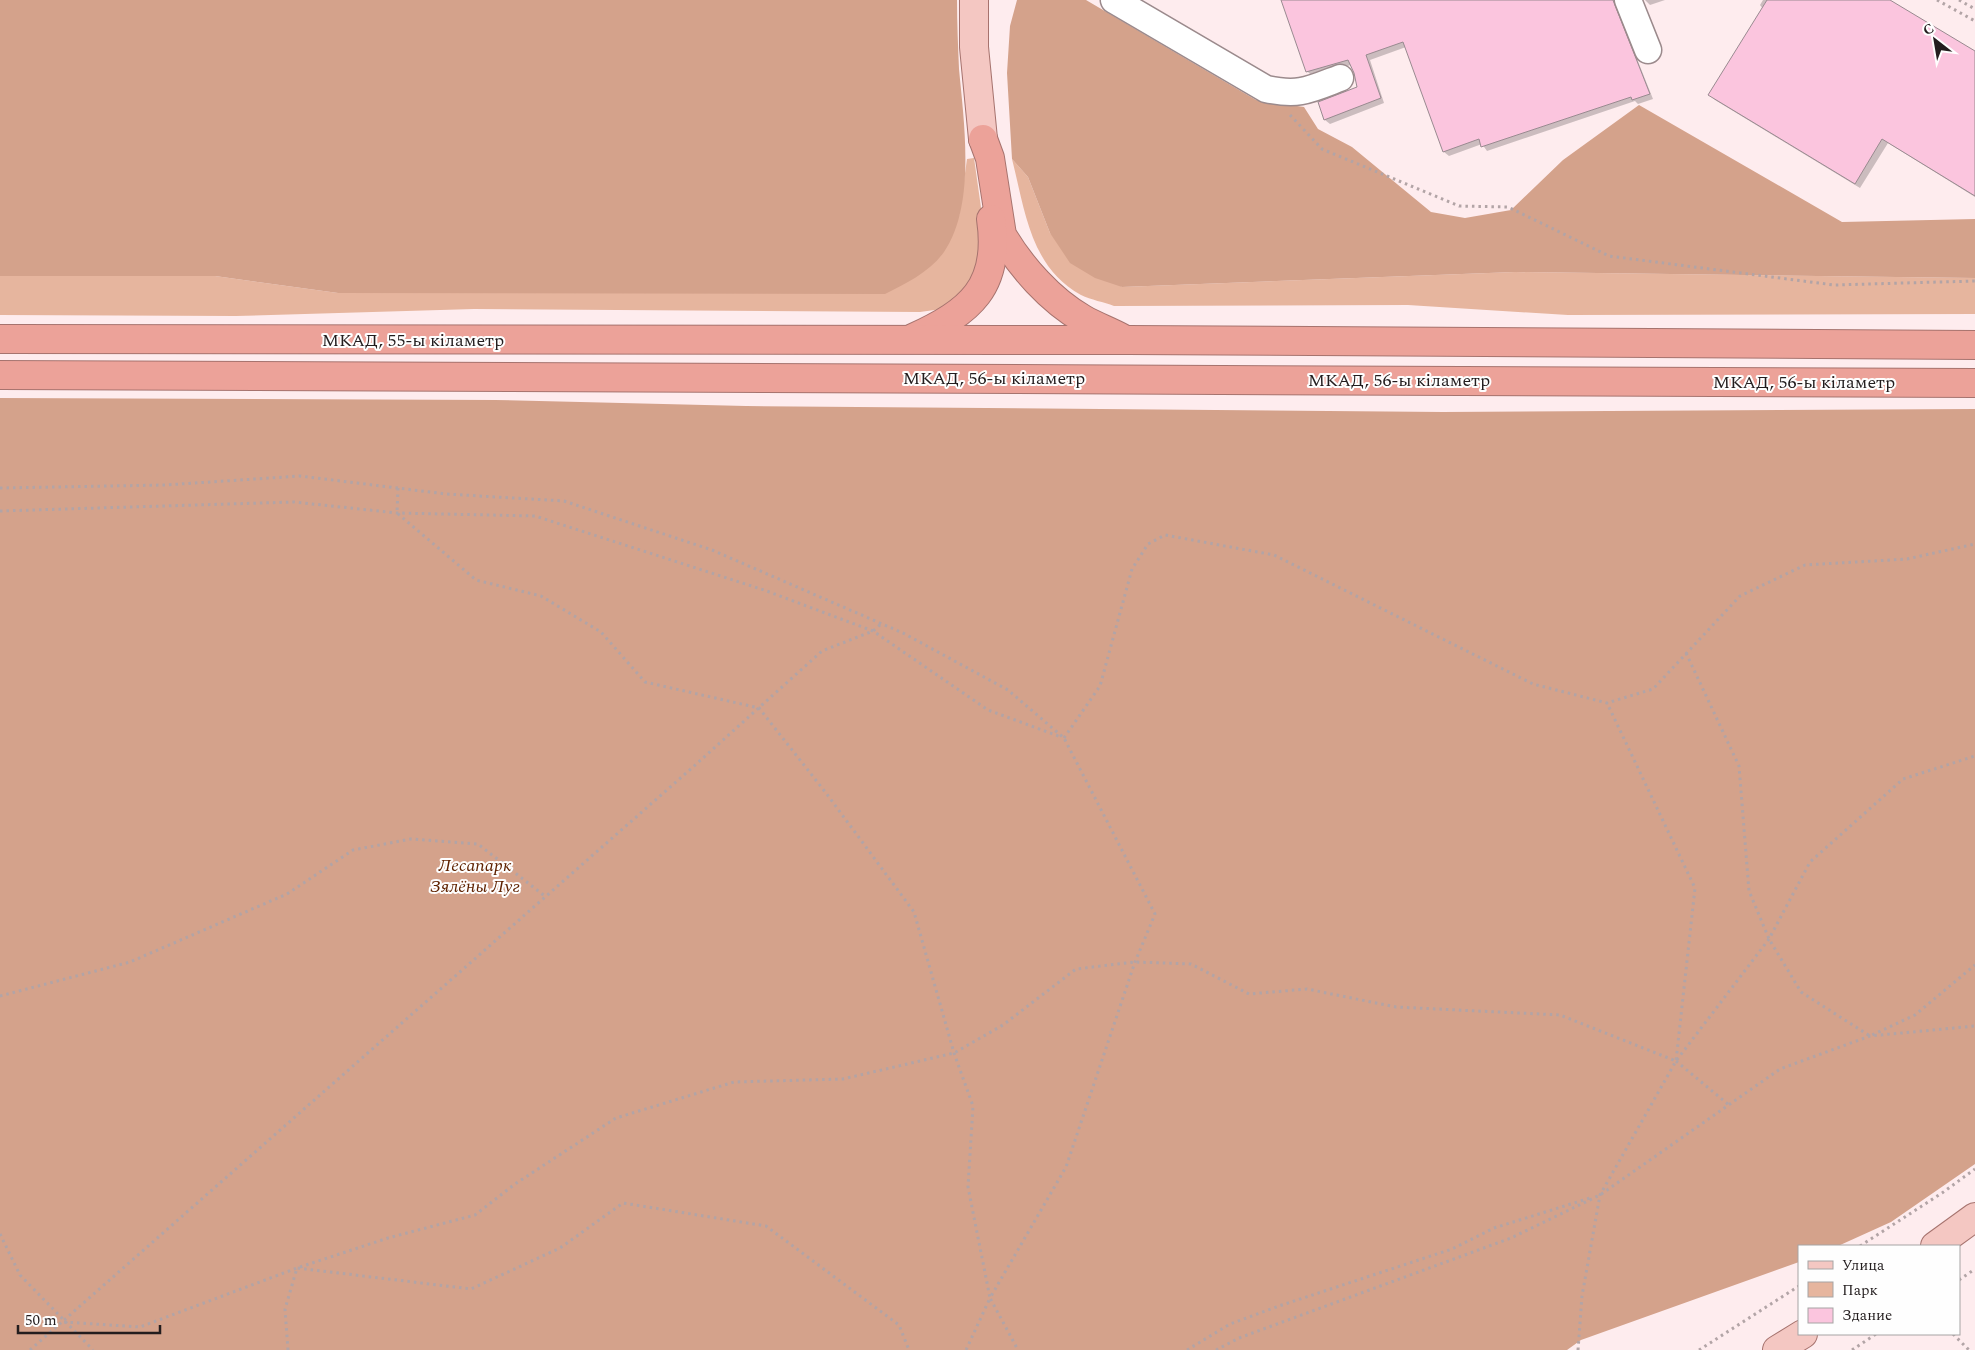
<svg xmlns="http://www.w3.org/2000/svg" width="1975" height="1350" font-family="Spectral,serif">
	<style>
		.green { fill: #e6b59e }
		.forest { fill: #d4a28b }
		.shadow { fill: #0003 }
		.building { fill: #fbc5de; stroke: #998a90 }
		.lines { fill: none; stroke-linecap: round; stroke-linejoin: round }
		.minor-casing { stroke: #9b8a8c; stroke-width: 29 }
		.major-casing { stroke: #a6736e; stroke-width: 30 }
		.highway-casing { stroke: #a6736e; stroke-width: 30 }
		.path { stroke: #b2a4a6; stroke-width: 3; stroke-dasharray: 2.5 4; stroke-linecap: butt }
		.minor { stroke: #fff; stroke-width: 26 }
		.major { stroke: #f4c7c2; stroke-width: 28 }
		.highway { stroke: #eca299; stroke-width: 28 }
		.labels { text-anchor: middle; stroke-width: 4; stroke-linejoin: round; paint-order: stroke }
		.street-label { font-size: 18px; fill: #231d1e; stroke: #fefefe }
		.park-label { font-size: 18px; font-style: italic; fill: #5f2200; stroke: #fefefe }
	</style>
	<rect width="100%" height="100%" fill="#feecee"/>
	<!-- green -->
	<g class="green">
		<path d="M974 158 988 257 972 288 949 308 920 312 474 309 236 316 0 315V276H215L338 293 959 216 967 159Z"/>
		<path d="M1012 159 1028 177 1050 233 1122 287 1515 272 1975 278V314L1568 315 1408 305 1114 306C1104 302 1091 300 1081 295 1030 267 1025 210 1012 159Z"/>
	</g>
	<!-- forest -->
	<g class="forest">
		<path d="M0 0H957C957 23 958 46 959 69 964 123 976 205 944 252 930 272 905 284 885 294L338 293 215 276H0Z"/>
		<path d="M1017 0H1086L1256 100 1304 107 1318 129 1352 147 1431 212 1465 218 1511 210 1563 160 1639 105 1842 222 1975 219V278L1515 272 1122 287 1095 278 1070 263 1050 233 1028 177 1012 159 1007 73 1010 26Z"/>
		<path d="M0 398 495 400 746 406 1443 412 1975 409V1164L1891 1222 1838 1246H1799V1262L1581 1340 1567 1350H0Z"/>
	</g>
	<!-- shadow -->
	<g class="shadow">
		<path d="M1282 0H1619L1618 11 1653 99 1638 104 1635 101 1487 151 1482 144 1449 156 1444 152 1406 47 1370 60 1384 103 1330 124 1325 120 1319 103 1359 87 1351 65 1312 76 1307 71Z"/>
		<path d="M1645 0H1665L1650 5Z"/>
		<path d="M1763 0H1888L1975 52V197L1888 143 1860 188 1715 100 1710 94 1763 9 1760 5Z"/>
	</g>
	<!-- building -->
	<g class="building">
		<path d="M1281 0H1613L1650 94 1632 100 1631 97 1481 147 1479 139 1443 152 1403 42 1366 55 1381 98 1324 120 1318 102 1357 87 1354 73 1348 60 1306 72Z"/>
		<path d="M1767 0H1890L1975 51V196L1882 139 1855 184 1708 95Z"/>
	</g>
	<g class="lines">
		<defs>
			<g id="minor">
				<path d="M1114 0 1266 89C1299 96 1309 90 1340 78"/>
				<path d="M1628 0 1648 50"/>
			</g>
			<g id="major">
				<path d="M974 0V47L983 139"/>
				<path d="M1935 1246 1975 1217"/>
				<path d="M1777 1350 1803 1334"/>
			</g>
			<g id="highway">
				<path d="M983 139 990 158 1002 235C1021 267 1050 300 1083 319 1095 326 1109 331 1122 338"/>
				<path d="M913 338C970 312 1001 287 991 219"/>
				<path d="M0 339 1128 340 1975 345"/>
				<path d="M0 375 1975 383"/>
			</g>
		</defs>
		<!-- minor casing -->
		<use href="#minor" class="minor-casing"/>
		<!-- major casing -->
		<use href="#major" class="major-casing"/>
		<!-- highway casing -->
		<use href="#highway" class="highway-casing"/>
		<!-- path -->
		<g class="path">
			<path d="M1937 0 1975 21"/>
			<path d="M1959 0 1975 9"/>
			<path d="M1290 115 1322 149 1459 206 1508 207 1609 256 1834 285 1975 281"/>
			<path d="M0 488 165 485 300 476 446 494 564 501 712 550 903 633 1008 690 1064 738 1155 914 1135 962 1066 1167 990 1298 1018 1350"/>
			<path d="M398 488 397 513 476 580 541 596 601 632 645 682 759 708 826 793 914 912 954 1053 973 1106 968 1187 990 1298 966 1350"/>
			<path d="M0 511 294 502 397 513 535 516 764 590 873 631 988 710 1061 737"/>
			<path d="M1686 653 1739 766 1749 891 1769 939 1801 992 1870 1036 1915 1015 1975 965"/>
			<path d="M1064 738 1100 686 1132 569 1148 544 1165 535 1274 555 1533 684 1607 703 1653 689 1740 596 1805 565 1907 559 1975 544"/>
			<path d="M0 996 130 962 287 894 353 850 411 839 478 844 546 897"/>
			<path d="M1676 1061 1729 1105"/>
			<path d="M0 1234 20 1275 93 1350"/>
			<path d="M1860 1246 1942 1193 1975 1169"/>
			<path d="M1959 1280 1975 1269"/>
			<path d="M64 1322 140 1327 297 1268 388 1238 475 1215 515 1184 616 1118 734 1082 843 1079 954 1053 1003 1025 1076 969 1135 962 1191 964 1249 994 1307 989 1396 1007 1560 1015 1676 1061 1769 939 1810 862 1903 779 1975 756"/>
			<path d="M1953 1334 1969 1350"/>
			<path d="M30 1350 693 767 822 651 873 631 881 624"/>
			<path d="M288 1350 285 1309 297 1268 471 1289 560 1248 623 1203 766 1226 899 1325 909 1350"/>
			<path d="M1187 1350 1230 1324 1279 1306 1452 1249 1494 1228 1590 1198"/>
			<path d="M1216 1350 1239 1338 1511 1238 1600 1195 1780 1069 1870 1036 1975 1026"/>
			<path d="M1578 1350 1582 1296 1600 1195 1676 1061 1695 888 1607 703"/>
			<path d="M1699 1350 1799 1286"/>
			<path d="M1852 1350 1876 1334"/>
		</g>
		<!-- minor -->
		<use href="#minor" class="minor"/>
		<!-- major -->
		<use href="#major" class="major"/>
		<!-- highway -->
		<use href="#highway" class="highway"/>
	</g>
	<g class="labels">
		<!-- street labels -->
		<g class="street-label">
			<text x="413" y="346">МКАД, 55-ы кіламетр</text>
			<text x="994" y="384">МКАД, 56-ы кіламетр</text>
			<text x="1399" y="386">МКАД, 56-ы кіламетр</text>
			<text x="1804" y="388">МКАД, 56-ы кіламетр</text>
		</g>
		<!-- park labels -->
		<g class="park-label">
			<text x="475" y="871">Лесапарк<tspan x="475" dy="21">Зялёны Луг</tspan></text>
		</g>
	</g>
	<!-- legend -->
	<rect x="1798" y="1245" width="162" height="90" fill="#fefefe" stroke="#a6a4a4"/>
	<rect x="1808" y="1261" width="25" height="8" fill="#f4c7c2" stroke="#a6a4a4"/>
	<text x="1842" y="1270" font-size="15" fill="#231d1e">Улица</text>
	<rect x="1808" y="1282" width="25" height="15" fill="#e6b59e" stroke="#a6a4a4"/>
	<text x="1842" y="1295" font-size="15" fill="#231d1e">Парк</text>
	<rect x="1808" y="1308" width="25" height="15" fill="#fbc5de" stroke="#a6a4a4"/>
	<text x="1842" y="1320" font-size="15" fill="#231d1e">Здание</text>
	<!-- north arrow -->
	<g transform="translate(1935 40) rotate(329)" stroke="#fefefe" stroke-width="4" paint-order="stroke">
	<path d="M0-4L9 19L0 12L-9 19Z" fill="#231d1e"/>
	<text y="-8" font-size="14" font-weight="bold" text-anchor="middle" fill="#231d1e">С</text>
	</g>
	<!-- scale -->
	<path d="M18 1325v8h142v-8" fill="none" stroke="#231d1e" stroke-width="2.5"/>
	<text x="25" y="1325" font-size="15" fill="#231d1e" stroke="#fefefe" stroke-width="4" paint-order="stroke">50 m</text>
</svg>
